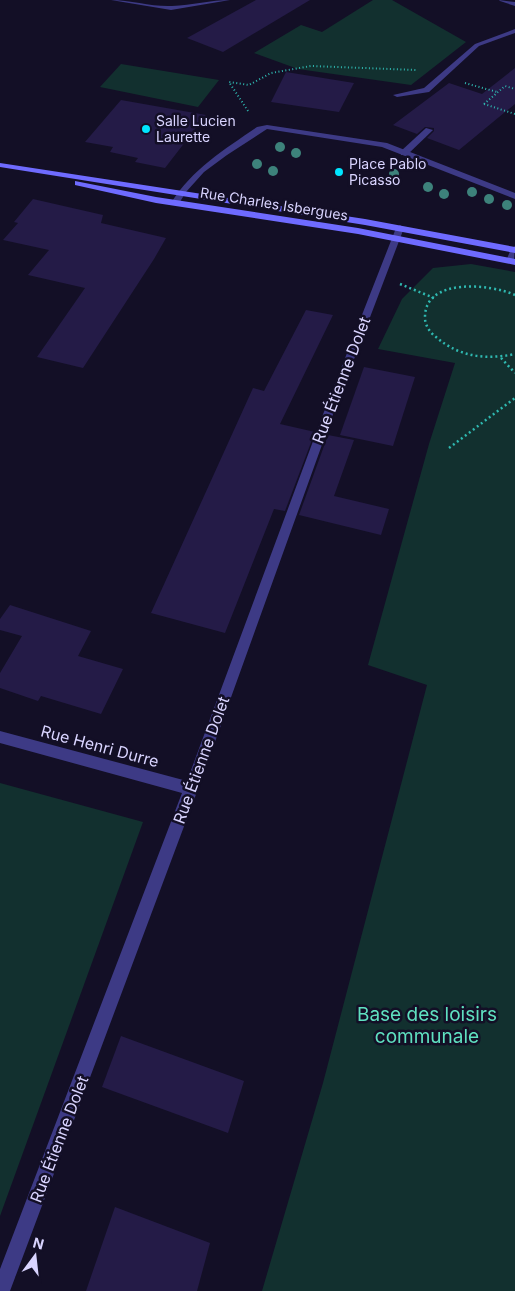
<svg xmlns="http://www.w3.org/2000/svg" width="515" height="1291" font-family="Inter,sans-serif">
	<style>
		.green { fill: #12302f }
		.building { fill: #241b47 }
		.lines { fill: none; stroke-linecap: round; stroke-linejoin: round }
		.path-far1 { stroke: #2fb8b0; stroke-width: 2; stroke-dasharray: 1 2.5; stroke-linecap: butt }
		.path { stroke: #2fb8b0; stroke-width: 2.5; stroke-dasharray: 2 3; stroke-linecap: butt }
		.lane { fill: #3d3a85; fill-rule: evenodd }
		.street { fill: #3d3a85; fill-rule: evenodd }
		.secondary { fill: #6f6bff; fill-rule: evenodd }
		.tree { fill: #3d827b }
		.poi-dot { fill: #00e5ff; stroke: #130f26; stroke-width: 2 }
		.labels { text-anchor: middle; stroke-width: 5; stroke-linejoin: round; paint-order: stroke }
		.far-poi-label { font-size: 14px; fill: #d9d4ff; stroke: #130f26; text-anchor: start }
		.far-street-label { font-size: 14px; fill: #d9d4ff; stroke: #130f26 }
		.street-label { font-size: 16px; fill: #d9d4ff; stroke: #130f26 }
		.near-park-label { font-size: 19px; fill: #5fe0c0; stroke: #130f26 }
	</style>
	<rect width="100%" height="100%" fill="#130f26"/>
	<!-- green -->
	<g class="green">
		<path d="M373 0H392L466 42 411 85 298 69 254 53 301 25 322 32Z"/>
		<path d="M121 64 219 80 198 107 100 87Z"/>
		<path d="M471 264 515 272V1291H262L323 1083 427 685 368 665 429 444 455 363 378 349 402 299 433 268Z"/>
		<path d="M0 783 143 822 0 1216Z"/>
	</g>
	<!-- building -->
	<g class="building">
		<path d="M256 0H310L223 52 187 38Z"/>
		<path d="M515 68V104L459 150 427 138 434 131V128L425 127 417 134 393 125 449 83 482 94Z"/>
		<path d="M286 72 354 83 339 112 271 102Z"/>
		<path d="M121 100 206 115 165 168 135 162 138 158 110 152 113 147 85 142Z"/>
		<path d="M33 199 103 215 101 223 166 238 154 259 83 368 37 357 85 288 28 275 49 250 3 240 18 223 14 222Z"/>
		<path d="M306 310 333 315 280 424 315 432 285 511 274 509 225 633 151 613 253 388 264 391Z"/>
		<path d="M364 367 415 377 393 446 340 435Z"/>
		<path d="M328 435 354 440 334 496 389 509 381 535 299 515Z"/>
		<path d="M10 605 91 631 78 656 123 669 101 714 41 696 38 701 0 688V673L22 636 0 630V619Z"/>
		<path d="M121 1036 244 1081 228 1133 102 1087Z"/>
		<path d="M115 1207 210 1243 197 1291H86Z"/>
	</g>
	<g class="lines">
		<!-- path-far1 -->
		<g class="path-far1">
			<path d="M465 83 497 92"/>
			<path d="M484 104 505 86 515 89"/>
			<path d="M484 104 515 114"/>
			<path d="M248 111 229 82 249 85 271 73 311 66 416 70"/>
		</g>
		<!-- path -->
		<g class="path">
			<path d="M400 284 434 298"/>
			<path d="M515 295C491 284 424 277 425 318 425 325 430 333 436 337 459 357 486 360 515 354"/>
			<path d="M501 358 515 373"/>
			<path d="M449 448 515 398"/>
		</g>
		<!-- lane -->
		<g class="lane">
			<path d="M515 29V33L479 46 429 92 397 97 393 95 424 88 475 44Z"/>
			<path d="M426 128 433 130 407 155H401V151Z"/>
		</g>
		<!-- street -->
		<g class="street">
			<path d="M111 0C131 0 152 7 172 6 192 5 211 0 230 0L171 10Z"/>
			<path d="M499 0 515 2V6L500 1Z"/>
			<path d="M267 125 387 143 515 193V199L382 147 267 129 227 155 204 172 186 192 178 205H172L171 203C192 169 225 149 257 127Z"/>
			<path d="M400 225 404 228 332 417 198 789 10 1291H0V1269L182 793 0 743V731L187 781 322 417 396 228Z"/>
			<path d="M515 246 514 261 513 263H507L506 261 511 249Z"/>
		</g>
		<!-- secondary -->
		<g class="secondary">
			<path d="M0 163 365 219 515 247V253L365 225 0 167Z"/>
			<path d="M75 181 156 197 358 228 515 259V265L358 234 156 203 75 185Z"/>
		</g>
	</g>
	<!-- trees -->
	<g class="tree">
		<circle cx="280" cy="147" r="5"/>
		<circle cx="296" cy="153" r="5"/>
		<circle cx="257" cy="164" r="5"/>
		<circle cx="273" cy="171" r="5"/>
		<circle cx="394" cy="174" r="5"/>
		<circle cx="428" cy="187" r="5"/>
		<circle cx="472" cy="192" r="5"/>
		<circle cx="444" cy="194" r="5"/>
		<circle cx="489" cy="199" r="5"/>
		<circle cx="507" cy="205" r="5"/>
	</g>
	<!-- markers -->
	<g class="poi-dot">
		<circle cx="146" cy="129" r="5"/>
		<circle cx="339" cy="172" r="5"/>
	</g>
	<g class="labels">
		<!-- far-poi labels -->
		<g class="far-poi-label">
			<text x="156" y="126">Salle Lucien<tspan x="156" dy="16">Laurette</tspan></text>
			<text x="349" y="169">Place Pablo<tspan x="349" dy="16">Picasso</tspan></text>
		</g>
		<!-- far-street labels -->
		<g class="far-street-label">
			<text transform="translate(274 204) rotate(9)" y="5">Rue Charles Isbergues</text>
		</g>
		<!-- street labels -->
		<g class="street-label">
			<text transform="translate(341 380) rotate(-69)" y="6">Rue Étienne Dolet</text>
			<text transform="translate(100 746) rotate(15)" y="6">Rue Henri Durre</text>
			<text transform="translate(201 760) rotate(-70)" y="6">Rue Étienne Dolet</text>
			<text transform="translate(59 1139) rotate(-69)" y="6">Rue Étienne Dolet</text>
		</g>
		<!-- near-park labels -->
		<g class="near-park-label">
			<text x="427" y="1021">Base des loisirs<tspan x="427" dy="22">communale</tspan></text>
		</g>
	</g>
	<!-- north arrow -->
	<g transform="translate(35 1256) rotate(15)" stroke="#130f26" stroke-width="4" paint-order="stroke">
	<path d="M0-4L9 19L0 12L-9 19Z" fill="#d9d4ff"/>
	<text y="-8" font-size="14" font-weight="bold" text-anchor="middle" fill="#d9d4ff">N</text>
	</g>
</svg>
